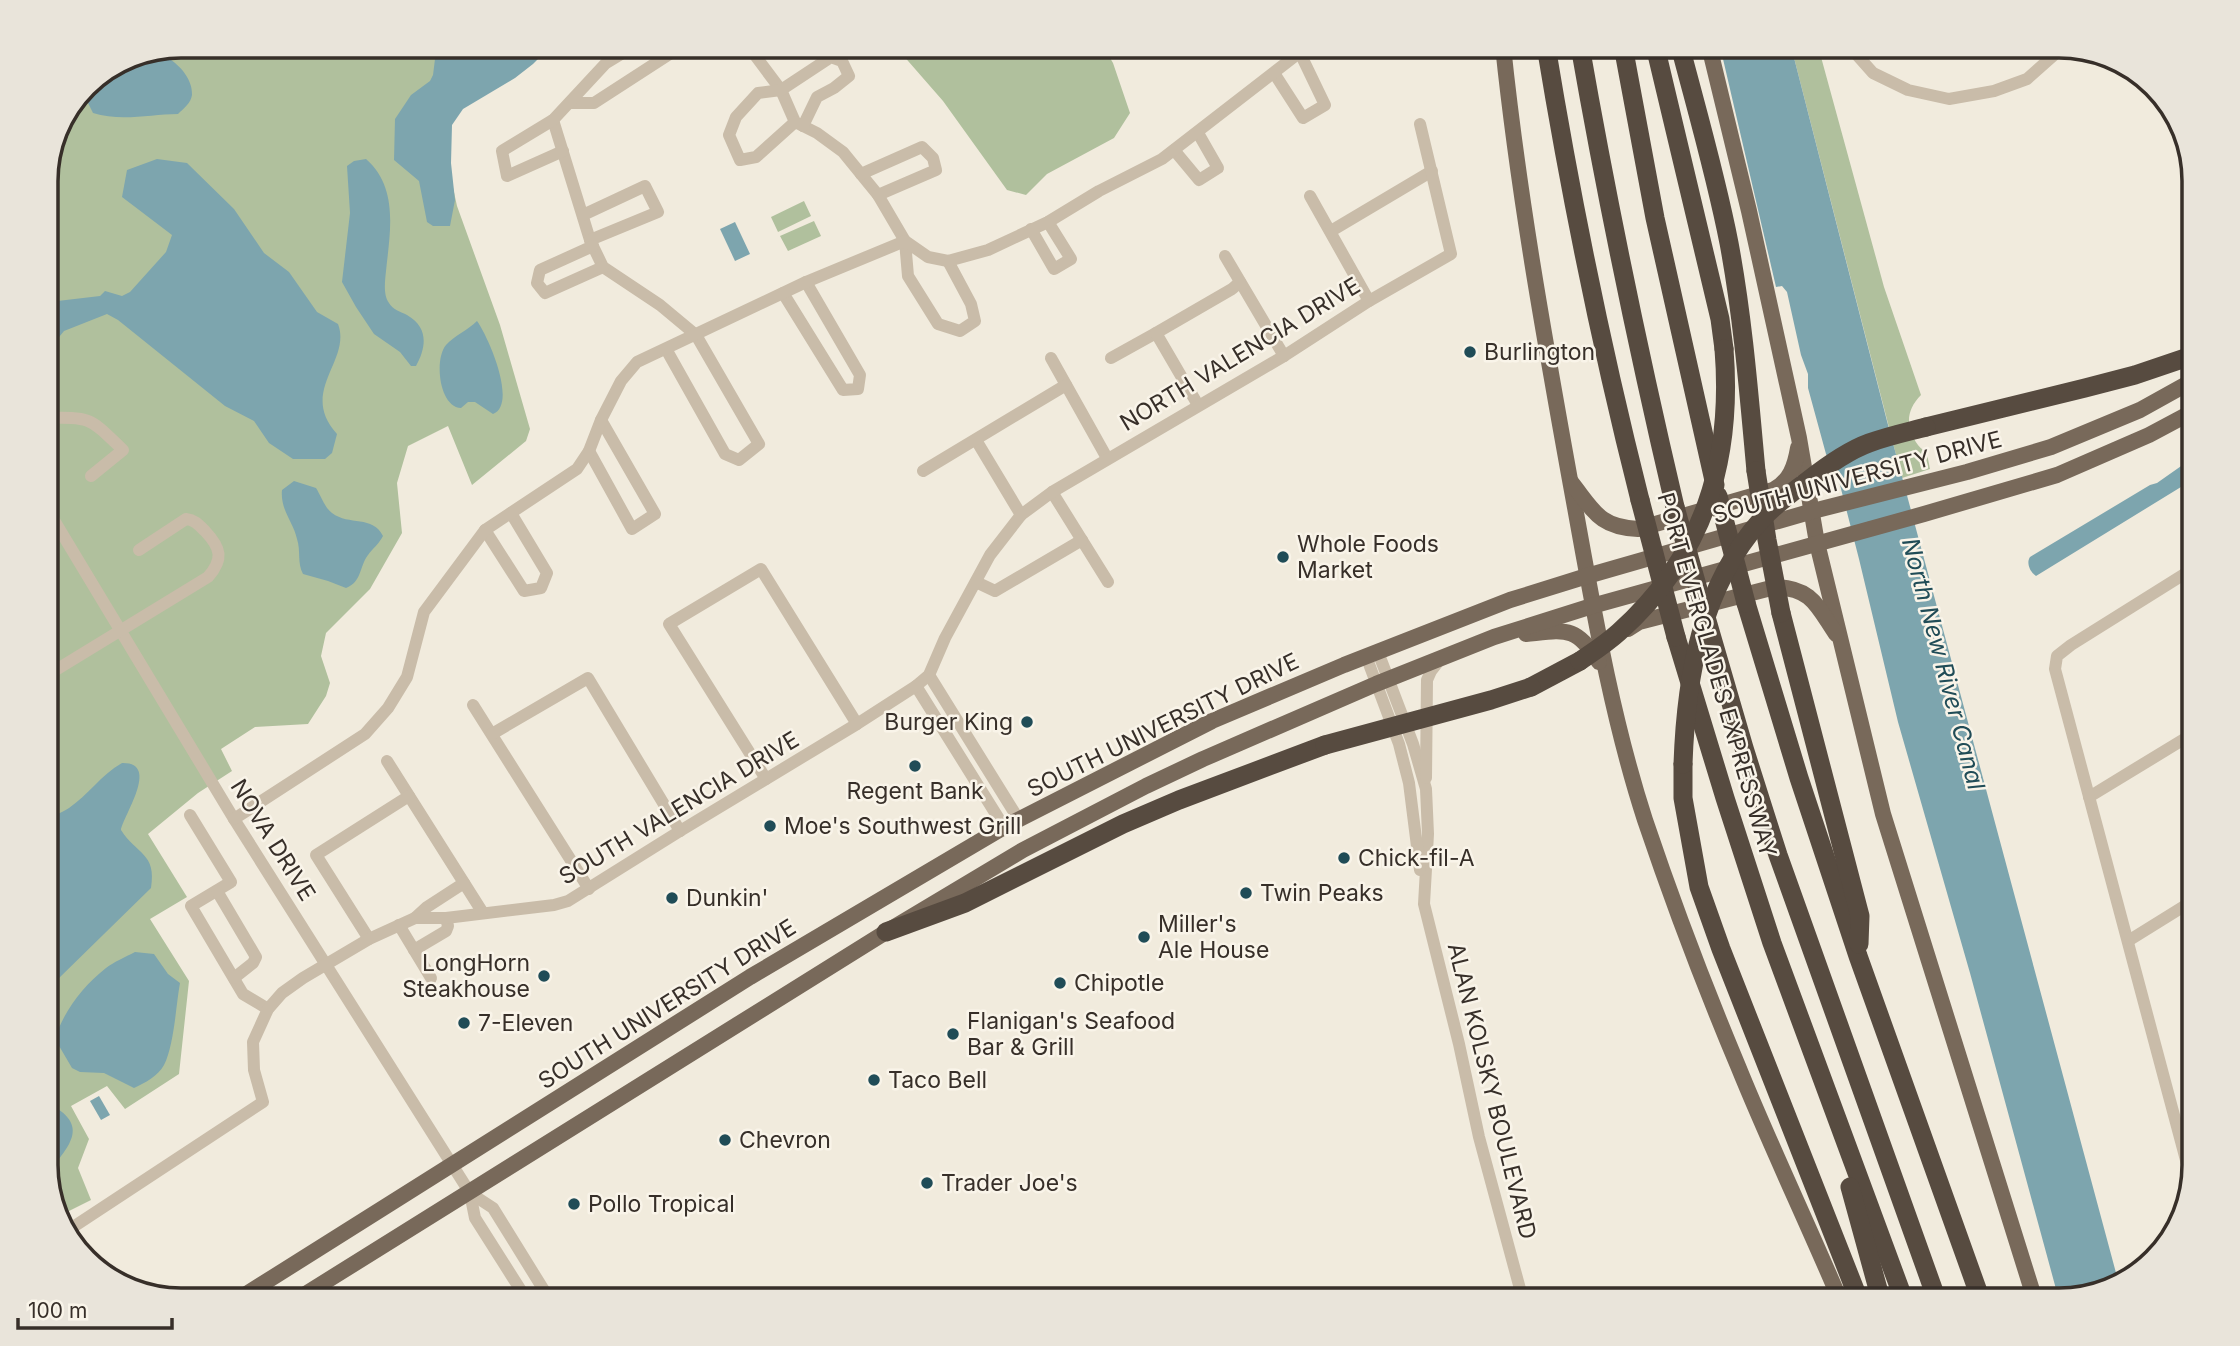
<svg xmlns="http://www.w3.org/2000/svg" width="2240" height="1346" font-family="Inter,sans-serif">
	<style>
		.green { fill: #b0c09d }
		.water { fill: #7da5ae }
		.lines { fill: none; stroke-linecap: round; stroke-linejoin: round }
		.minor { stroke: #c9bca9; stroke-width: 12 }
		.major { stroke: #78695a; stroke-width: 16 }
		.highway { stroke: #574b40; stroke-width: 19 }
		.highway-bridge { stroke: #574b40; stroke-width: 19 }
		.poi-dot { fill: #204c57; stroke: #f9f4e9; stroke-width: 2.5 }
		.labels { text-anchor: middle; stroke-width: 5; stroke-linejoin: round; paint-order: stroke }
		.poi-label { font-size: 23px; fill: #372f29; stroke: #f9f4e9; text-anchor: start }
		.street-label { font-size: 23px; fill: #372f29; stroke: #f9f4e9 }
		.water-label { font-size: 24px; font-style: italic; fill: #204c57; stroke: #f9f4e9 }
		.rim { fill: none; stroke: #372f29; stroke-width: 3.5 }
	</style>
	<rect width="100%" height="100%" fill="#f1ebdd"/>
	<!-- green -->
	<g class="green">
		<path d="M181 46H521L426 123 442 137 457 206 500 325 530 429 526 441 472 485 448 426 408 446 397 483 402 533 370 589 326 633 321 656 330 683 326 696 308 724 255 727 221 749 232 771 198 793 148 834 187 897 150 919 189 981 179 1074 125 1109 107 1086 71 1106 89 1139 78 1168 91 1200 59 1216 46 1174V172L56 129 85 85 129 56Z"/>
		<path d="M895 46H1103L1113 63 1130 113 1114 138 1047 174 1026 195 1007 190 943 101Z"/>
		<path d="M1791 46H1818L1884 287 1921 395C1906 410 1905 427 1918 445 1919 447 1925 451 1926 453 1928 457 1929 464 1930 469L1902 478Z"/>
		<path d="M804 201 811 216 778 232 771 217Z"/>
		<path d="M814 221 821 236 788 251 780 236Z"/>
	</g>
	<!-- water -->
	<g class="water">
		<path d="M451 46H551L533 64 515 78 463 109 452 125 451 163 455 200 450 226H433L427 222 419 181 394 160 395 119 411 95 430 81 433 75 435 59Z"/>
		<path d="M1720 46H1791L1887 421 2119 1284 2059 1300 1970 973 1898 722 1859 559 1840 485 1826 454 1808 388V374L1801 355 1787 292 1782 286 1776 287Z"/>
		<path d="M168 58C180 65 193 80 192 95 191 103 184 108 178 114 151 114 121 122 93 113L85 97C92 70 145 64 168 58Z"/>
		<path d="M157 159 187 163 234 209 264 253 289 272 317 312 338 324C352 361 298 391 337 434L332 453 325 459H293L269 443 254 421 225 406 118 320 107 314 64 331 46 353V305L49 302 100 296 105 291 122 296 130 292 166 252 172 235 122 197 127 170Z"/>
		<path d="M366 159C399 188 390 232 386 271 385 281 383 295 389 303 392 309 401 312 407 315 428 327 427 346 416 366H411L400 352 374 334 356 307 342 282 350 213 347 166 354 161Z"/>
		<path d="M735 222 750 254 735 261 720 229Z"/>
		<path d="M477 321C488 336 518 404 493 414L475 402H468L461 408C439 407 434 359 446 345 454 336 468 330 477 321Z"/>
		<path d="M2194 457V479L2036 576C2030 572 2026 563 2030 557L2150 485 2157 483Z"/>
		<path d="M294 481 316 488C321 496 325 508 332 513 349 526 373 515 383 536 379 544 373 548 368 555 359 567 362 582 346 588L328 581 303 574C297 563 301 551 297 539 293 521 280 510 282 490Z"/>
		<path d="M122 763C161 762 123 816 121 830 136 854 157 853 151 888L57 980 46 996V824C52 815 60 814 69 808 88 795 101 775 122 763Z"/>
		<path d="M135 952 154 954 168 974 180 983C176 1005 174 1046 164 1065 158 1076 145 1083 134 1088L104 1073 80 1072 72 1068 55 1039C63 1012 83 986 106 968 114 962 125 957 135 952Z"/>
		<path d="M99 1096 110 1115 101 1120 90 1101Z"/>
		<path d="M46 1102C94 1126 67 1147 46 1176Z"/>
	</g>
	<g class="lines">
		<!-- minor -->
		<g class="minor">
			<path d="M748 46 781 90 795 122 817 133 843 152 878 195 905 241 908 276 938 324 960 331 975 321 971 304 948 261"/>
			<path d="M1405 46 1408 52 1423 46"/>
			<path d="M1849 46 1873 73 1908 90 1949 99 1994 91 2027 79 2063 47"/>
			<path d="M1274 73 1303 118 1325 105 1300 53"/>
			<path d="M570 103H594L682 46"/>
			<path d="M553 120 590 240 603 267 660 305 696 335 759 444 739 460 725 454 666 349"/>
			<path d="M795 122 756 157 740 160 729 135 736 117 758 93 781 90 831 57 842 61 849 76 834 88 817 97 803 126"/>
			<path d="M1174 150 1199 180 1218 168 1198 133"/>
			<path d="M563 151 507 176 502 151 553 120 606 63 634 46"/>
			<path d="M861 174 922 147 933 158 936 170 878 195"/>
			<path d="M1310 196 1369 301"/>
			<path d="M583 215 645 186 658 212 590 240"/>
			<path d="M1031 229 1054 269 1071 259 1048 222"/>
			<path d="M1331 231 1432 171"/>
			<path d="M593 246 540 270 537 283 545 293 603 267"/>
			<path d="M1225 256 1284 356"/>
			<path d="M783 293 843 390 858 389 860 375 806 282"/>
			<path d="M1051 358 1107 458"/>
			<path d="M1111 358 1156 333"/>
			<path d="M1198 405 1156 333 1232 289 1240 282"/>
			<path d="M46 418C92 417 90 418 123 450L91 476"/>
			<path d="M976 440 1021 515"/>
			<path d="M589 451 632 529 655 514 601 420"/>
			<path d="M923 471 1066 385"/>
			<path d="M1052 492 1108 582"/>
			<path d="M46 507 234 819 470 1193 475 1218 527 1300"/>
			<path d="M485 530 524 591 541 588 547 573 511 513"/>
			<path d="M976 582 995 591 1082 540"/>
			<path d="M1378 652 1413 744 1426 789 1428 834 1424 904 1459 1044 1479 1137 1523 1300"/>
			<path d="M1366 656 1399 744 1409 783 1420 870"/>
			<path d="M929 675 1019 820"/>
			<path d="M46 676 208 577C224 559 221 548 205 531 199 525 195 520 186 519L139 550"/>
			<path d="M916 686 1004 827"/>
			<path d="M473 705 589 889"/>
			<path d="M492 734 588 678 680 831"/>
			<path d="M387 761 483 913"/>
			<path d="M1426 778 1427 680 1431 671 1441 658"/>
			<path d="M766 779 669 624 761 569 857 724"/>
			<path d="M2089 797 2194 733"/>
			<path d="M190 815 231 882 191 906 243 994 268 1009"/>
			<path d="M234 819 365 734 388 708 407 677 424 612 485 530 577 469 589 451 601 420 621 381 637 362 806 282 905 241 928 257 948 261 988 250 1048 222 1099 191 1162 159 1308 46"/>
			<path d="M217 891 256 957 253 963 234 978"/>
			<path d="M415 918 427 907 464 883"/>
			<path d="M399 925 431 978"/>
			<path d="M369 939 316 855 409 796"/>
			<path d="M2128 941 2194 900"/>
			<path d="M414 950 446 931 448 926 446 918"/>
			<path d="M2191 1179 2055 669 2057 656 2071 645 2194 568"/>
			<path d="M470 1193 493 1208 550 1300"/>
			<path d="M64 1233 263 1102 254 1070 253 1042 268 1009 282 993 303 978 369 939 415 918H446L554 905 568 901 680 831 857 724 916 686 929 675 945 638 990 555 1021 515 1052 492 1284 356 1369 301 1451 254 1420 124"/>
			<path d="M1808 1300 1836 1292"/>
		</g>
		<!-- major -->
		<g class="major">
			<path d="M1503 46C1518 191 1544 336 1570 480 1591 594 1609 709 1645 820 1673 903 1704 985 1738 1066 1770 1145 1807 1222 1840 1300"/>
			<path d="M1709 46 1749 211 1799 438 1817 543 1883 814 2035 1300"/>
			<path d="M1571 482C1594 511 1599 527 1638 529L1773 490C1790 481 1795 466 1798 448"/>
			<path d="M1628 629 1639 622 1775 587C1812 588 1817 606 1836 634"/>
			<path d="M1526 634C1565 630 1576 625 1599 662"/>
			<path d="M237 1300 750 977 1004 827 1212 721 1344 665 1510 600 1587 576 1813 511 1967 472 2051 447 2140 410 2194 380"/>
			<path d="M296 1300 886 932 1023 850 1146 786 1203 759 1376 684 1494 637 1592 606 1924 514 2057 475 2149 435 2194 411"/>
		</g>
		<!-- highway -->
		<g class="highway">
			<path d="M1546 46C1571 198 1602 350 1640 500"/>
			<path d="M1580 46C1607 200 1639 354 1675 507"/>
			<path d="M1623 46 1655 218 1715 485"/>
			<path d="M1655 46 1720 319 1724 349"/>
			<path d="M1680 46C1697 111 1716 176 1729 243 1743 318 1749 395 1756 471"/>
			<path d="M1926 427 2085 388 2135 375 2194 355"/>
			<path d="M1746 603 1799 778 1858 956 1981 1300"/>
			<path d="M1781 613 1860 916 1859 944"/>
			<path d="M1705 614 1744 748 1778 855 1937 1300"/>
			<path d="M1676 637 1725 798 1772 943 1904 1300"/>
			<path d="M1531 687 1580 661"/>
			<path d="M1683 764V798L1699 887 1721 949 1859 1300"/>
			<path d="M886 932 965 903 1123 824 1179 800 1325 745"/>
			<path d="M1850 1187 1881 1300"/>
		</g>
		<!-- highway-bridge -->
		<g class="highway-bridge">
			<path d="M1756 471 1767 540 1781 613"/>
			<path d="M1718 496 1746 603"/>
			<path d="M1640 500 1676 637"/>
			<path d="M1675 507 1705 614"/>
			<path d="M1580 661C1593 652 1607 643 1619 632 1704 556 1733 461 1724 349"/>
			<path d="M1325 745 1491 700 1531 687"/>
			<path d="M1683 764C1686 677 1701 587 1761 520 1774 506 1791 493 1806 482 1825 467 1847 451 1869 443 1888 436 1907 432 1926 427"/>
		</g>
	</g>
	<!-- markers -->
	<g class="poi-dot">
		<circle cx="1470" cy="352" r="7"/>
		<circle cx="1283" cy="557" r="7"/>
		<circle cx="1027" cy="722" r="7"/>
		<circle cx="915" cy="766" r="7"/>
		<circle cx="770" cy="826" r="7"/>
		<circle cx="1344" cy="858" r="7"/>
		<circle cx="1246" cy="893" r="7"/>
		<circle cx="672" cy="898" r="7"/>
		<circle cx="1144" cy="937" r="7"/>
		<circle cx="544" cy="976" r="7"/>
		<circle cx="1060" cy="983" r="7"/>
		<circle cx="464" cy="1023" r="7"/>
		<circle cx="953" cy="1034" r="7"/>
		<circle cx="874" cy="1080" r="7"/>
		<circle cx="725" cy="1140" r="7"/>
		<circle cx="927" cy="1183" r="7"/>
		<circle cx="574" cy="1204" r="7"/>
	</g>
	<g class="labels">
		<!-- poi labels -->
		<g class="poi-label">
			<text x="1484" y="360">Burlington</text>
			<text x="1297" y="552">Whole Foods<tspan x="1297" dy="26">Market</tspan></text>
			<text x="1013" y="730" text-anchor="end">Burger King</text>
			<text x="915" y="799" text-anchor="middle">Regent Bank</text>
			<text x="784" y="834">Moe's Southwest Grill</text>
			<text x="1358" y="866">Chick-fil-A</text>
			<text x="1260" y="901">Twin Peaks</text>
			<text x="686" y="906">Dunkin'</text>
			<text x="1158" y="932">Miller's<tspan x="1158" dy="26">Ale House</tspan></text>
			<text x="530" y="971" text-anchor="end">LongHorn<tspan x="530" dy="26">Steakhouse</tspan></text>
			<text x="1074" y="991">Chipotle</text>
			<text x="967" y="1029">Flanigan's Seafood<tspan x="967" dy="26">Bar &amp; Grill</tspan></text>
			<text x="478" y="1031">7-Eleven</text>
			<text x="888" y="1088">Taco Bell</text>
			<text x="739" y="1148">Chevron</text>
			<text x="941" y="1191">Trader Joe's</text>
			<text x="588" y="1212">Pollo Tropical</text>
		</g>
		<!-- street labels -->
		<g class="street-label">
			<text transform="translate(1240 354) rotate(-31)" y="8">NORTH VALENCIA DRIVE</text>
			<text transform="translate(1857 477) rotate(-15)" y="8">SOUTH UNIVERSITY DRIVE</text>
			<text transform="translate(1717 675) rotate(74)" y="8">PORT EVERGLADES EXPRESSWAY</text>
			<text transform="translate(1163 725) rotate(-26)" y="8">SOUTH UNIVERSITY DRIVE</text>
			<text transform="translate(679 808) rotate(-31)" y="8">SOUTH VALENCIA DRIVE</text>
			<text transform="translate(273 840) rotate(58)" y="8">NOVA DRIVE</text>
			<text transform="translate(667 1004) rotate(-32)" y="8">SOUTH UNIVERSITY DRIVE</text>
			<text transform="translate(1492 1091) rotate(76)" y="8">ALAN KOLSKY BOULEVARD</text>
		</g>
		<!-- water labels -->
		<g class="water-label">
			<text transform="translate(1943 664) rotate(75)" y="8">North New River Canal</text>
		</g>
	</g>
	<!-- crop -->
	<path d="M0 0H2240V1346H0ZM181 58H2059A123 123 0 0 1 2182 181V1165A123 123 0 0 1 2059 1288H181A123 123 0 0 1 58 1165V181A123 123 0 0 1 181 58Z" fill="#e9e4da" fill-rule="evenodd"/>
	<path class="rim" d="M181 58H2059A123 123 0 0 1 2182 181V1165A123 123 0 0 1 2059 1288H181A123 123 0 0 1 58 1165V181A123 123 0 0 1 181 58Z"/>
	<!-- scale -->
	<path d="M18 1318v10h154v-10" fill="none" stroke="#372f29" stroke-width="3.5"/>
	<text x="28" y="1318" font-size="21" fill="#372f29" stroke="#f9f4e9" stroke-width="5" paint-order="stroke">100 m</text>
</svg>
